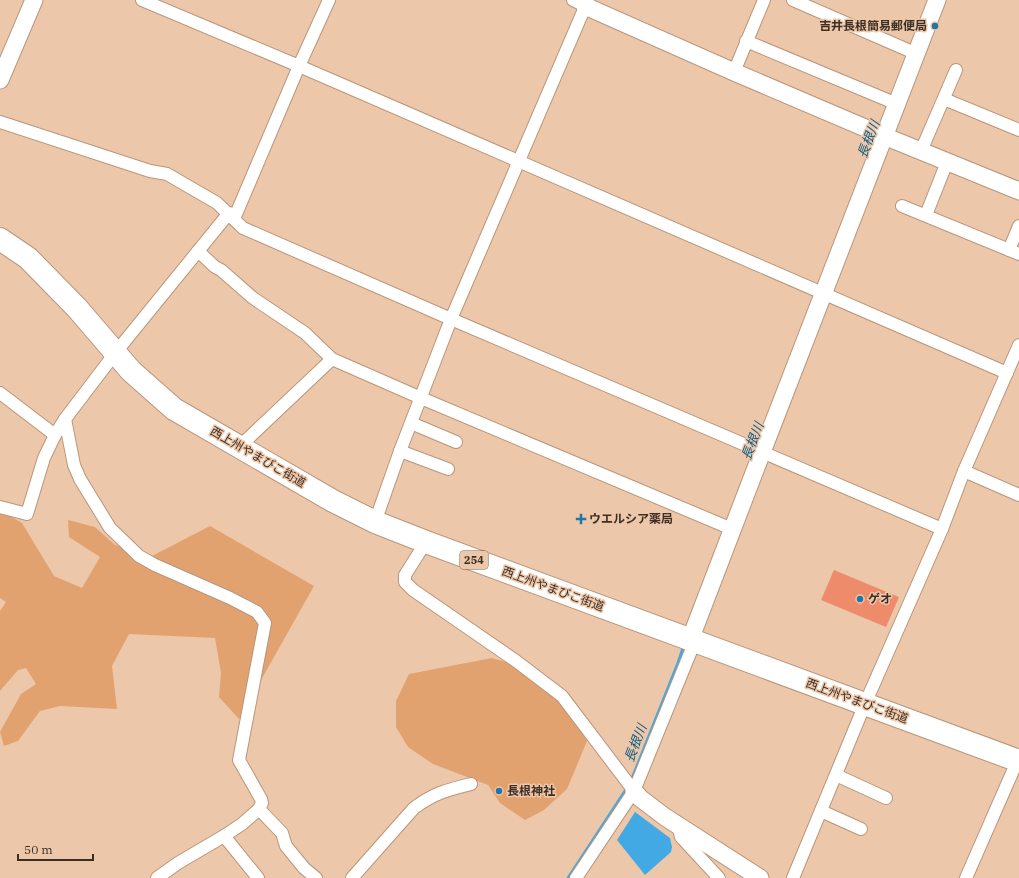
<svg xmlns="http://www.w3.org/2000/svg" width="1019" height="878" font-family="'IBM Plex Serif','Noto Sans JP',serif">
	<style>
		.green { fill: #e2a26f }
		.water { fill: #43a9e5 }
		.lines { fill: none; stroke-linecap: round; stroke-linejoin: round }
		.stream { stroke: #43a9e5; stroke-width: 3 }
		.building { fill: #ed8b6b }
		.street-casing { stroke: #b9957a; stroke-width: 14 }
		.secondary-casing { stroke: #b9957a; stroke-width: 19 }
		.highway-casing { stroke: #b9957a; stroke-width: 24 }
		.street { stroke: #fff; stroke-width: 12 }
		.secondary { stroke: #fff; stroke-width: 17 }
		.highway { stroke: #fff; stroke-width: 22 }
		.poi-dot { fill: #2176a6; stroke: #edc7aa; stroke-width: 1.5 }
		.labels { text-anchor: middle; stroke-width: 3; stroke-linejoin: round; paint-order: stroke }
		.shield { fill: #edc7aa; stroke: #725c4c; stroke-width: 1 }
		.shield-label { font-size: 11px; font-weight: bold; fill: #3d2e23 }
		.poi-label { font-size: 12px; font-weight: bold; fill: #3d2e23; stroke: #edc7aa; text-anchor: start }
		.street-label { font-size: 12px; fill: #3d2e23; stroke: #edc7aa }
		.water-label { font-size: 13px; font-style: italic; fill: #0d5b83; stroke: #edc7aa }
	</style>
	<rect width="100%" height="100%" fill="#edc7aa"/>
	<!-- green -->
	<g class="green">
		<path d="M0 513 10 516 22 523 54 576 82 588 100 557 69 537 68 520 95 527 115 545 152 556 210 526 314 586 239 719 219 697 221 673 215 638 129 634 112 666 117 709 60 706 40 711 18 741 4 746 0 732 21 694 36 684 26 668 18 670 0 691V611L6 602 0 598Z"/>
		<path d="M492 658 519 666 555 691 587 741 567 789 544 810 525 820 500 803 488 785 433 764 408 747 396 727V701L409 674Z"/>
	</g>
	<!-- water -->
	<path class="water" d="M635 812 670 838 672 847 671 852 645 875 617 840Z"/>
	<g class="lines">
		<!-- stream -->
		<g class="stream">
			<path d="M631 781 678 663 684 645"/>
			<path d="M568 878 627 788"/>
		</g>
	</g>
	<!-- building -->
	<path class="building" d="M834 570 899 597 886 627 821 600Z"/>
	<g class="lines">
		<defs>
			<g id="street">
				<path d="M142 0 299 66 1007 373"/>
				<path d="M573 0 585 6"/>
				<path d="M793 0 917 54"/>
				<path d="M746 41 897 104"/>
				<path d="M734 72 764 0"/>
				<path d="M944 99 1019 130"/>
				<path d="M0 122 150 171 167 174 217 203 243 228 451 319 942 529"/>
				<path d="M921 151 956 70"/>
				<path d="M902 206 1019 254"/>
				<path d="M926 215 947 162"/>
				<path d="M234 219 299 66 329 0"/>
				<path d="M1009 250 1019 226"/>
				<path d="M198 251 215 267 221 270 253 298 305 333 332 359 421 398 732 529"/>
				<path d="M0 393 55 435"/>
				<path d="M65 419 74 465 80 479 110 528 139 556 155 565 230 598 257 612 265 623 239 760 261 799 262 803 259 809 242 824 224 836 178 863 157 878"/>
				<path d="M411 423 456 442"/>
				<path d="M239 447 332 359"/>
				<path d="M400 451 448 469"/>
				<path d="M964 471 1019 495"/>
				<path d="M0 507 27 514 44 458 55 435 65 419 116 352 229 213"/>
				<path d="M375 522 400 451 451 319 588 0"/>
				<path d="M426 542 405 575V582L413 590 516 661 562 696 634 791"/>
				<path d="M836 775 886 798"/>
				<path d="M259 809 282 833 286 846 304 868 316 878"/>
				<path d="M821 811 861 829"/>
				<path d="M678 825 681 837 719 878"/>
				<path d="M224 836 258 878"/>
				<path d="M352 878 414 808C434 793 447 790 471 784"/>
				<path d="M576 878 634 791 695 641"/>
				<path d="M793 878 865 704 942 529 964 471 1019 345"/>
				<path d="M966 878 1019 757"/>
			</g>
			<g id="secondary">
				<path d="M585 6 734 72 884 136 1019 191"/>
				<path d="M0 80 34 0"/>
				<path d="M690 640 762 452 937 0"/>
				<path d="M634 791 640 798 665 817 760 878"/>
			</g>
			<path id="highway" d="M0 239 28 258 77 308 131 371 174 409 333 501 375 522 426 542 1019 761"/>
		</defs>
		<!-- street casing -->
		<use href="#street" class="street-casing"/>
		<!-- secondary casing -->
		<use href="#secondary" class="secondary-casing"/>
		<!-- highway casing -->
		<use href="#highway" class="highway-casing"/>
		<!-- street -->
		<use href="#street" class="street"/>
		<!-- secondary -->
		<use href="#secondary" class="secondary"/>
		<!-- highway -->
		<use href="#highway" class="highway"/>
	</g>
	<!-- markers -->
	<g class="poi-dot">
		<circle cx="935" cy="26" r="4"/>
		<path d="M579 513h4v4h4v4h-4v4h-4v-4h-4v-4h4z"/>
		<circle cx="860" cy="599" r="4"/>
		<circle cx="499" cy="791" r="4"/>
	</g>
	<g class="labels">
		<!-- shield labels -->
		<rect class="shield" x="460" y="551" width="28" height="18" rx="3"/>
		<g class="shield-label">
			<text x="474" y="564">254</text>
		</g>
		<!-- poi labels -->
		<g class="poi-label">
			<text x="927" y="30" text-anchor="end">吉井長根簡易郵便局</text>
			<text x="589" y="523">ウエルシア薬局</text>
			<text x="868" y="603">ゲオ</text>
			<text x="507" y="795">長根神社</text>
		</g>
		<!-- street labels -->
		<g class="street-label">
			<text transform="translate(258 457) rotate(30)" y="4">西上州やまびこ街道</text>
			<text transform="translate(553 589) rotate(20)" y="4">西上州やまびこ街道</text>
			<text transform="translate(857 701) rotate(20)" y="4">西上州やまびこ街道</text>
		</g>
		<!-- water labels -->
		<g class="water-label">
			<text transform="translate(868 139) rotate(-69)" y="5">長根川</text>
			<text transform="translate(752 441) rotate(-69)" y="5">長根川</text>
			<text transform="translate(635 743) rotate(-69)" y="5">長根川</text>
		</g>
	</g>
	<!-- scale -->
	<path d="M18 854v6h75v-6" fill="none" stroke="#3d2e23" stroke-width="2"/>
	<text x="24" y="854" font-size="12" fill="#3d2e23" stroke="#edc7aa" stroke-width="3" paint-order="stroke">50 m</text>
</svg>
